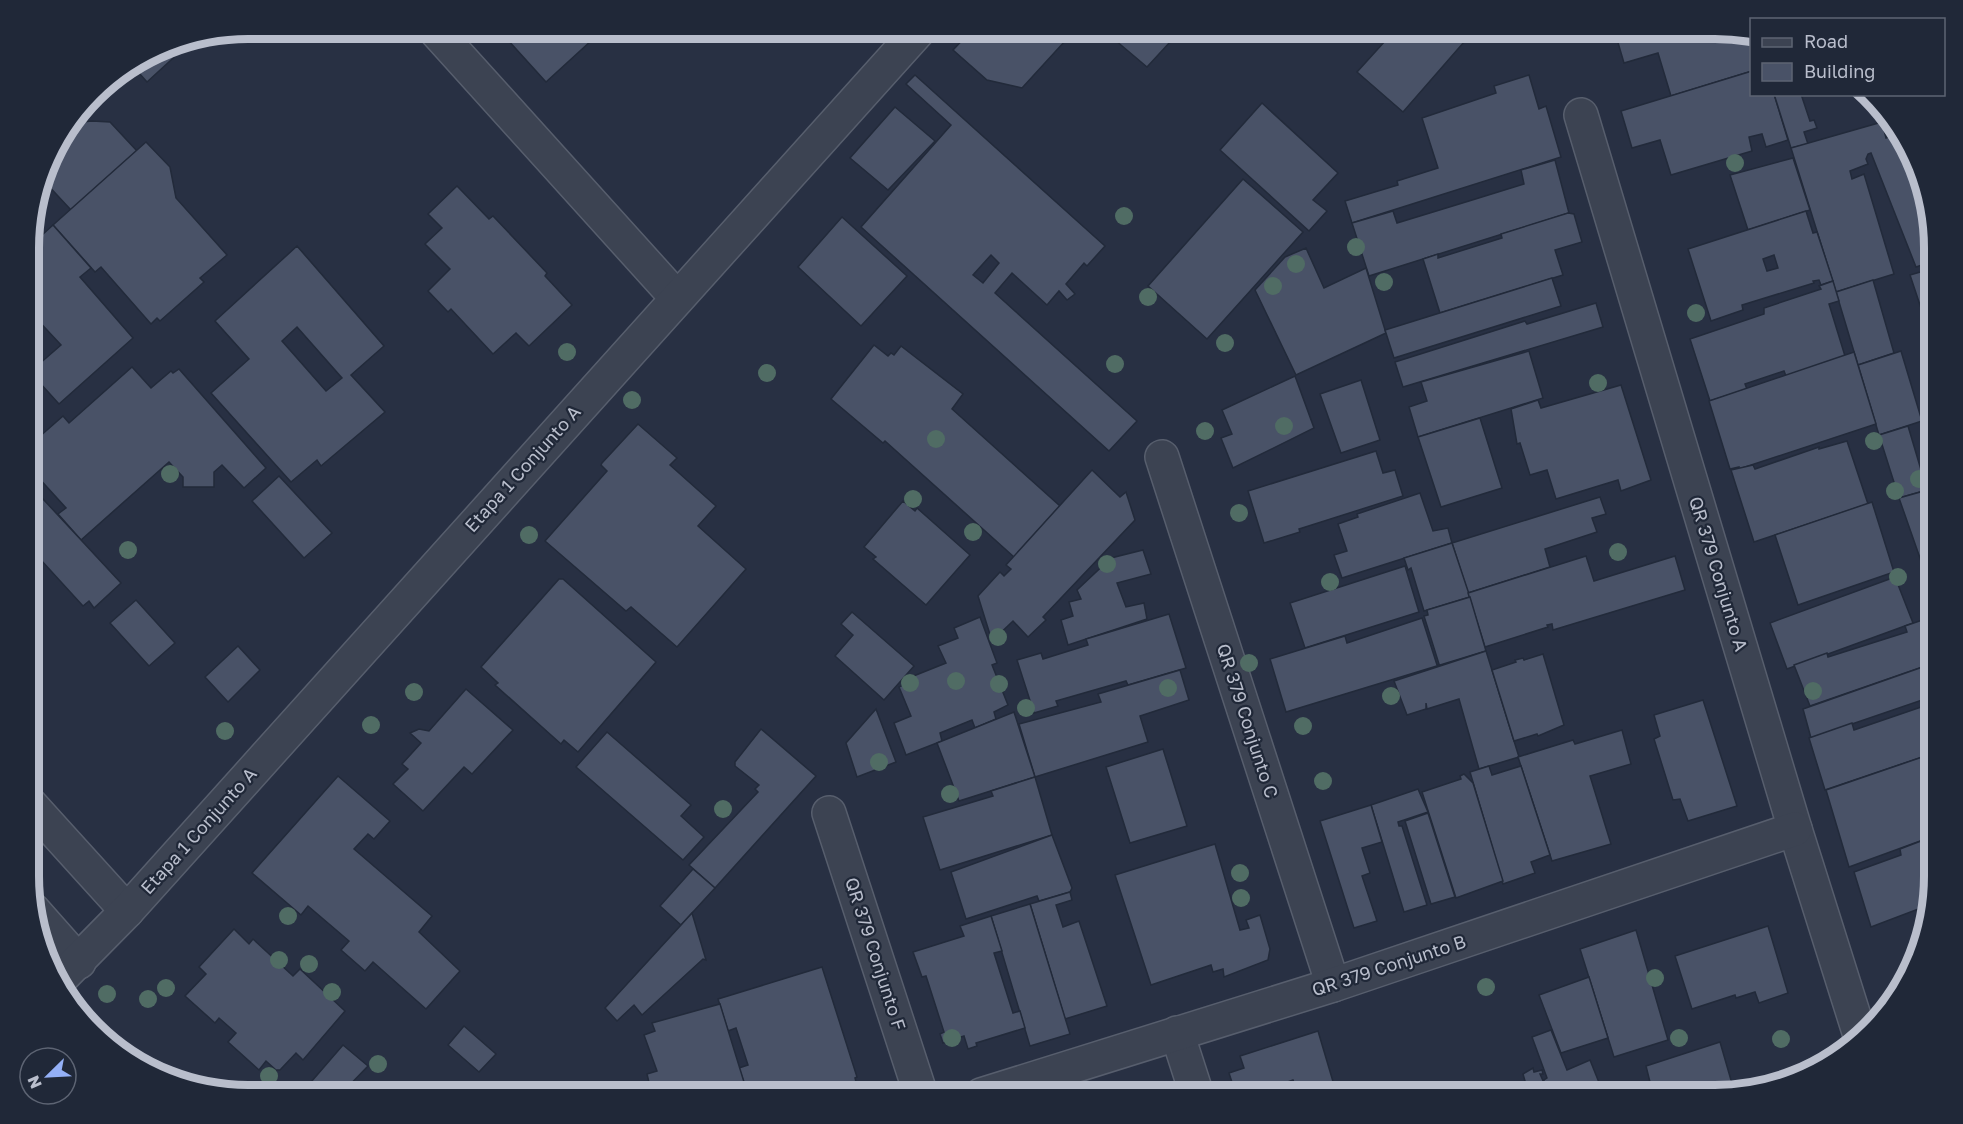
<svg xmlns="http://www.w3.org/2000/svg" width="1963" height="1124" font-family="'Golos Text',sans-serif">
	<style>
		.building { fill: #495267; stroke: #222a3a; stroke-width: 1.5; fill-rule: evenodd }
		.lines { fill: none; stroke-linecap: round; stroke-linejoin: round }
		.minor-casing { stroke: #575e6d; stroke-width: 36 }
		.minor { stroke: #3c4352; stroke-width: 33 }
		.tree { fill: #506c64 }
		.labels { text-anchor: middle; stroke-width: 4.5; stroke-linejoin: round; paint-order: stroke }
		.street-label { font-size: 18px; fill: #b9becc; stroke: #202838 }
		.rim { fill: none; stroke: #b9becc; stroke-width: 8 }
	</style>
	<rect width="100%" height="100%" fill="#283043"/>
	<!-- building -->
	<g class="building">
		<path d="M498 29H604L546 82Z"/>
		<path d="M973 29H1076L1022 88 987 80 953 50Z"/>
		<path d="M1102 29H1182L1147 67Z"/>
		<path d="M1396 29H1449L1464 42 1403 112 1357 72Z"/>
		<path d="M1614 29H1715L1752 38V71L1671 96 1658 53 1624 63Z"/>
		<path d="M194 39 147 82 132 65 164 45Z"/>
		<path d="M1752 71V94H1774L1788 140 1766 147 1762 134 1749 137 1752 151 1671 175 1660 140 1632 148 1621 111Z"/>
		<path d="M915 75 1105 246 1087 266 1084 263 1066 284 1075 294 1067 300 1059 291 1047 305 1012 273 995 293 1137 421 1109 451 861 227 951 125 906 84ZM991 255 999 263 983 283 973 275Z"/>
		<path d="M1529 75 1539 109 1546 106 1561 157 1352 223 1345 201 1398 185 1397 181 1438 168 1422 118 1496 93 1494 86Z"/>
		<path d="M1774 94H1801L1810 121 1814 120 1817 128 1804 132 1808 144 1791 148Z"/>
		<path d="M1262 103 1338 173 1313 200 1327 211 1309 231 1220 150Z"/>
		<path d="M895 107 935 141 888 190 850 158Z"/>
		<path d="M92 121 110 122 137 151 71 210 44 181 46 169 51 151 72 123Z"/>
		<path d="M1882 122 1886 138 1900 133 1905 138 1934 233V261L1916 267 1871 153 1868 154 1866 159 1868 164 1850 171 1852 179 1864 174 1894 274 1836 292 1791 148Z"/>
		<path d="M146 142 170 167 176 198 227 255 200 278 204 282 160 321 157 318 151 324 101 267 95 272 53 225Z"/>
		<path d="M1793 158 1810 210 1748 230 1730 175Z"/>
		<path d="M1555 160 1569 213 1369 276 1352 223 1393 211 1397 223 1469 201 1524 184 1521 170Z"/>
		<path d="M1243 179 1303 232 1207 339 1148 286Z"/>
		<path d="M457 186 489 219 493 216 547 273 545 276 572 305 529 346 516 333 493 354 451 309 448 312 428 291 450 269 425 244 442 228 428 214Z"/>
		<path d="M1806 211 1813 233 1817 232 1833 281 1821 285 1819 280 1813 281 1814 283 1742 305 1743 310 1711 321 1688 249ZM1774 255 1778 268 1767 271 1763 259Z"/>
		<path d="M1568 213 1574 214 1582 242 1555 250 1563 275 1440 313 1423 259 1438 254V258L1502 238 1501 234Z"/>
		<path d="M842 217 907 276 861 326 798 267Z"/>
		<path d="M53 225 91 268 80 277 133 338 59 404 30 372 61 345 34 316 30 320V246Z"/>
		<path d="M297 246 384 346 351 375 385 412 321 466 317 460 291 482 211 393 249 359 215 321ZM297 327 342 378 326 391 282 341Z"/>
		<path d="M1306 248 1324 288 1366 268 1386 333 1296 375 1255 290 1285 257Z"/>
		<path d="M1934 268V303L1921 308 1910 275Z"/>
		<path d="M1552 278 1561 306 1394 358 1385 330Z"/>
		<path d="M1873 280 1894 353 1858 365 1836 292Z"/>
		<path d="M1833 281 1839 301 1829 304 1845 356 1786 376 1784 371 1745 384 1747 389 1710 401 1690 339 1764 314V308L1821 289 1819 286Z"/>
		<path d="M1596 303 1603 327 1403 387 1395 362 1525 321 1527 324Z"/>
		<path d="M874 345 888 356 891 353 894 355 901 346 963 394 952 409 1060 506 1014 557 885 441 883 443 831 399Z"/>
		<path d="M1529 351 1543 398 1418 437 1409 407 1427 401 1421 382Z"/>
		<path d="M1901 351 1922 421 1879 435 1858 365Z"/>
		<path d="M1854 352 1876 424 1739 469V467L1730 469 1709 401Z"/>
		<path d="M132 367 151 388 171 371 173 373 179 369 266 468 244 488 222 465 214 472V487H183V477L169 462 81 540 58 514 66 508 37 476 30 483V445L63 416 69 423Z"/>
		<path d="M1295 376 1314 428 1233 468 1221 438 1232 434 1222 410Z"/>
		<path d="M1361 380 1380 440 1341 453 1320 394Z"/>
		<path d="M1621 385 1651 480 1621 491 1618 480 1556 499 1547 470 1530 475 1520 443 1517 444 1511 409 1538 400 1541 408Z"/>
		<path d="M1480 418 1502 488 1441 507 1418 437Z"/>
		<path d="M638 424 677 458 670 465 716 506 698 526 746 569 677 647 631 607 626 611 545 541 607 471 601 465 602 463Z"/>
		<path d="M1908 426 1927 490 1899 498 1879 435Z"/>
		<path d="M1847 441 1868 504 1754 542 1731 470 1753 465 1755 469 1819 447V449Z"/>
		<path d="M1376 451 1383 473 1395 470 1403 496 1299 529 1300 532 1264 543 1248 491Z"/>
		<path d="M1092 470 1120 497 1126 492 1135 520 1043 617 1046 620 1028 637 1013 621 992 641 978 596 1000 572 1004 576 1011 569 1006 565Z"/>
		<path d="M279 476 332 533 304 558 252 501Z"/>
		<path d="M30 485 121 583 94 608 89 601 83 606 30 548Z"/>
		<path d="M1931 489 1934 500V576L1927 578 1899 498Z"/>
		<path d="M1420 493 1433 531 1448 528 1452 543 1342 578 1334 555 1347 551 1338 524 1358 517 1357 514Z"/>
		<path d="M1600 497 1606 514 1592 518 1597 532 1545 549 1550 567 1468 593 1452 543Z"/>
		<path d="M903 501 915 511 917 508 970 555 926 605 873 559 876 557 864 547Z"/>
		<path d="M1872 502 1894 572 1798 605 1775 535Z"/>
		<path d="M1452 543 1470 597 1424 611 1411 568 1408 570 1404 558Z"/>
		<path d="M1143 550 1151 574 1117 583 1126 607 1144 603 1147 619 1068 645 1061 620 1073 616 1069 602 1081 599 1077 590 1111 558Z"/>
		<path d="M1586 556 1594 581 1675 556 1685 590 1553 630 1552 624 1547 625 1548 627 1485 647 1468 593Z"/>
		<path d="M1405 566 1419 612 1305 648 1290 603Z"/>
		<path d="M1934 576V600L1927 578Z"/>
		<path d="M1895 577 1913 623 1787 669 1770 623Z"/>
		<path d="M559 579H563L656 662 578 752 564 740 561 744 495 685 498 683 481 667Z"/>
		<path d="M1470 597 1486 651 1286 712 1270 659 1345 636 1347 643 1422 618 1437 665 1439 664 1424 616 1428 615 1427 610Z"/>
		<path d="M136 600 175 643 149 666 110 623Z"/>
		<path d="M852 612 914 666 884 700 835 656 853 635 841 624Z"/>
		<path d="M1169 614 1186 668 1128 685 1126 681 1056 701 1058 706 1034 713 1017 660 1041 653 1043 659 1088 645 1086 639Z"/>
		<path d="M1934 616V663L1810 706 1794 665 1827 653 1828 657 1907 632 1905 626Z"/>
		<path d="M980 617 997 663 992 665 1008 705 994 712 996 719 975 728 972 720 940 733 942 741 906 755 894 723 911 716 899 687 907 683 906 679 946 663 938 646 958 638 954 628Z"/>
		<path d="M238 646 260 670 228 702 205 677Z"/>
		<path d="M1486 651 1519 757 1479 769 1459 699 1427 709 1426 703V709L1407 715 1394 681Z"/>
		<path d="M1543 654 1564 725 1538 736 1537 734 1514 741 1492 670 1516 662 1515 660 1523 658 1524 660Z"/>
		<path d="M1934 663V696L1811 738 1803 709Z"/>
		<path d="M1180 670 1189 700 1140 716 1148 742 1035 777 1019 724 1101 702 1098 694Z"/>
		<path d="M466 689 513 730 472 774 464 767 423 811 393 784 408 769 402 764 421 743 410 733 419 729 429 731Z"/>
		<path d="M1703 700 1737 806 1688 821 1680 799 1673 800 1654 739 1660 736 1654 715Z"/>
		<path d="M1927 705 1934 727V753L1825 790 1809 738 1852 723 1854 730Z"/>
		<path d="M876 709 896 762 857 777 846 743Z"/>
		<path d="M1014 712 1035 777 959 801 937 743Z"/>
		<path d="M761 729 816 776 715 888 689 865 758 792 755 789 759 785 735 766V762Z"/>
		<path d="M1622 730 1631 764 1590 776 1611 844 1552 861 1518 757 1573 740 1575 744Z"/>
		<path d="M607 732 691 805 681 816 704 837 683 860 576 767Z"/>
		<path d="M1163 749 1187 826 1130 843 1106 767Z"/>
		<path d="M1934 753V836L1849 867 1826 790Z"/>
		<path d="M1489 766 1492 775 1521 766 1550 855 1531 862 1535 873 1503 884 1470 772Z"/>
		<path d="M1464 774 1473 783 1503 881 1456 898 1422 792 1461 779 1460 776Z"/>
		<path d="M338 776 390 821 374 839 368 834 354 849 432 916 419 932 460 971 426 1009 373 962 365 971 341 950 349 941 308 906 301 915 252 873Z"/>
		<path d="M1035 777 1052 835 940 870 923 817 993 796 991 791Z"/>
		<path d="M1418 789 1428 812 1398 822 1399 826H1402L1427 905 1404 912 1371 805Z"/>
		<path d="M1371 805 1382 842 1362 848 1370 873 1362 876 1377 921 1354 928 1320 821Z"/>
		<path d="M1428 813 1455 897 1431 904 1405 821Z"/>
		<path d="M1052 835 1072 888 1070 892 1039 901 1037 896 966 919 951 872Z"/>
		<path d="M1934 836V890L1929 905 1871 927 1854 872 1901 855 1900 849Z"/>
		<path d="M1215 844 1240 930 1249 928 1246 920 1260 915 1270 949 1268 960 1224 977 1223 969 1213 972 1211 965 1151 985 1115 875Z"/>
		<path d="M693 869 715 888 681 925 660 906Z"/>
		<path d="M1070 892 1072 900 1056 905 1063 927 1079 921 1107 1006 1065 1019 1030 904Z"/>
		<path d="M1030 904 1070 1034 1030 1046 991 916Z"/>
		<path d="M692 913 706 960 703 959 642 1015 634 1005 617 1021 605 1008Z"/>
		<path d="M991 916 1002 951 994 953 1013 1013 1020 1011 1025 1028 976 1043 977 1046 968 1049 964 1036 943 1043 940 1034 944 1032 926 976 922 977 913 952 964 936 960 926Z"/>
		<path d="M1768 926 1788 993 1759 1003 1755 992 1736 998 1735 995 1692 1009 1675 956Z"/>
		<path d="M234 929 249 944 253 939 293 976 300 969 345 1011 303 1060 296 1053 280 1070H276L266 1061 259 1070 228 1042 236 1033 219 1018 215 1023 185 996 206 974 199 967Z"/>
		<path d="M1636 930 1668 1040 1614 1057 1580 949Z"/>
		<path d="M822 967 857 1077 855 1078 857 1086 829 1095V1092L819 1095H748L739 1068 748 1065 736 1028 728 1031 718 999Z"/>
		<path d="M1589 977 1608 1038 1561 1053 1539 995Z"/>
		<path d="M1907 980 1905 986 1893 998 1889 987Z"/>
		<path d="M720 1004 748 1095H714L712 1091 696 1095H652L647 1074 657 1071 644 1035 655 1031 652 1023Z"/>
		<path d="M464 1026 496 1054 479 1072 448 1045Z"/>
		<path d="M1551 1030 1567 1070 1590 1060 1604 1095H1529L1523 1074 1533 1068 1534 1072 1542 1070 1543 1074H1540L1544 1083V1080L1547 1078 1532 1037Z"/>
		<path d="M1318 1031 1337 1095H1236L1229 1073 1244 1068 1240 1056ZM1293 1080 1297 1090 1289 1093 1285 1083Z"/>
		<path d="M1720 1042 1733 1087 1764 1078 1766 1084 1729 1095H1626L1651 1086 1646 1066Z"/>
		<path d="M343 1045 368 1066 340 1095H313L305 1089Z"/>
	</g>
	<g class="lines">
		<defs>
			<g id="minor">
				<path d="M434 29 677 298"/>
				<path d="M1581 115 1795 829 1859 1032"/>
				<path d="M1162 457 1333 985"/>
				<path d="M30 804 127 911"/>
				<path d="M829 813 921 1095"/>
				<path d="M33 910 79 962"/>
				<path d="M59 980 127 911 920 29"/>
				<path d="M1177 1033 1197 1095"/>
				<path d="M981 1095 1333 985 1795 829"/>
			</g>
		</defs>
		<!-- minor casing -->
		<use href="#minor" class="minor-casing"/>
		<!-- minor -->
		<use href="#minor" class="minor"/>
	</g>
	<!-- trees -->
	<g class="tree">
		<circle cx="1735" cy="163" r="9"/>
		<circle cx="1124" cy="216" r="9"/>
		<circle cx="1356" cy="247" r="9"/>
		<circle cx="1296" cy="264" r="9"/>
		<circle cx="1384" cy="282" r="9"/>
		<circle cx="1273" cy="286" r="9"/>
		<circle cx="1148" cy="297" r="9"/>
		<circle cx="1696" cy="313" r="9"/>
		<circle cx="1225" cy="343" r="9"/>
		<circle cx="567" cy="352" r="9"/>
		<circle cx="1115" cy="364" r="9"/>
		<circle cx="767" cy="373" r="9"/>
		<circle cx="1598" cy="383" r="9"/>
		<circle cx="632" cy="400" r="9"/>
		<circle cx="1284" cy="426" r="9"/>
		<circle cx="1205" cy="431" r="9"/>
		<circle cx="936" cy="439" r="9"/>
		<circle cx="1874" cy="441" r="9"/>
		<circle cx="170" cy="474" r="9"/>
		<circle cx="1919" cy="479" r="9"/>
		<circle cx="1895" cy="491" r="9"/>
		<circle cx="913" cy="499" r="9"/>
		<circle cx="1239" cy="513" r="9"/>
		<circle cx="973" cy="532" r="9"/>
		<circle cx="529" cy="535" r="9"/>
		<circle cx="128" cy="550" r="9"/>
		<circle cx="1618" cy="552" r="9"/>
		<circle cx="1107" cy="564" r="9"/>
		<circle cx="1898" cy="577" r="9"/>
		<circle cx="1330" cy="582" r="9"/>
		<circle cx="998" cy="637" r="9"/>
		<circle cx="1249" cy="663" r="9"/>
		<circle cx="956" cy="681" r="9"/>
		<circle cx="910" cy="683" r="9"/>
		<circle cx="999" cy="684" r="9"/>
		<circle cx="1168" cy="688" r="9"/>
		<circle cx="1813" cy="691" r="9"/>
		<circle cx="414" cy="692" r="9"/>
		<circle cx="1391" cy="696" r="9"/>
		<circle cx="1026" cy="708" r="9"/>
		<circle cx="371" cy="725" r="9"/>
		<circle cx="1303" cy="726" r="9"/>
		<circle cx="225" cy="731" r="9"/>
		<circle cx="879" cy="762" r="9"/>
		<circle cx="1323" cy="781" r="9"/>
		<circle cx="950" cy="794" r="9"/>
		<circle cx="723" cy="809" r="9"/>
		<circle cx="1240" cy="873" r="9"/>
		<circle cx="1241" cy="898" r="9"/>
		<circle cx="288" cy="916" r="9"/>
		<circle cx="279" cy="960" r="9"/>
		<circle cx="309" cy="964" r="9"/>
		<circle cx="1655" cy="978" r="9"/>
		<circle cx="1486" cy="987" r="9"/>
		<circle cx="166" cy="988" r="9"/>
		<circle cx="332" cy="992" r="9"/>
		<circle cx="107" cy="994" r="9"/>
		<circle cx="148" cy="999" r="9"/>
		<circle cx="952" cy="1038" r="9"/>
		<circle cx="1679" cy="1038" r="9"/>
		<circle cx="1781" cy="1039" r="9"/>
		<circle cx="378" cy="1064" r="9"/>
		<circle cx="269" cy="1076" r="9"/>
	</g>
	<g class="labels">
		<!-- street labels -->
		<g class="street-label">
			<text transform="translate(523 469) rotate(-48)" y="6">Etapa 1 Conjunto A</text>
			<text transform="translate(1718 574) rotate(73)" y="6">QR 379 Conjunto A</text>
			<text transform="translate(1247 721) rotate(72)" y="6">QR 379 Conjunto C</text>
			<text transform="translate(199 831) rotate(-48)" y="6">Etapa 1 Conjunto A</text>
			<text transform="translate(875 954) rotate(72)" y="6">QR 379 Conjunto F</text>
			<text transform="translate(1389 966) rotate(-18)" y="6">QR 379 Conjunto B</text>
		</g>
	</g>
	<!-- crop -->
	<path d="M0 0H1963V1124H0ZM248 39H1715A209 209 0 0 1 1924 248V876A209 209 0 0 1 1715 1085H248A209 209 0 0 1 39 876V248A209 209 0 0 1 248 39Z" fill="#202838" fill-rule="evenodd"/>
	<path class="rim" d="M248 39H1715A209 209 0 0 1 1924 248V876A209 209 0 0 1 1715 1085H248A209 209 0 0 1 39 876V248A209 209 0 0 1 248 39Z"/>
	<!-- legend -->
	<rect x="1750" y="18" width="195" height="78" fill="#202838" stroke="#5d6473" stroke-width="1.5"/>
	<rect x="1762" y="38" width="30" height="9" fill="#3c4352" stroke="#5d6473" stroke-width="1.5"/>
	<text x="1804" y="48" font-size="18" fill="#b9becc">Road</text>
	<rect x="1762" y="63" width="30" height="18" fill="#495267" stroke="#5d6473" stroke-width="1.5"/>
	<text x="1804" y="78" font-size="18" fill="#b9becc">Building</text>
	<!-- north arrow -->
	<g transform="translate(48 1076) rotate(246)"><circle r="28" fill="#202838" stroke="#5d6473" stroke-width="1.5"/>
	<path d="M0-4.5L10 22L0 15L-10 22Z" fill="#94b0f7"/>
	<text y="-9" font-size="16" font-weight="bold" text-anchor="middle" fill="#b9becc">N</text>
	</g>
</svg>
